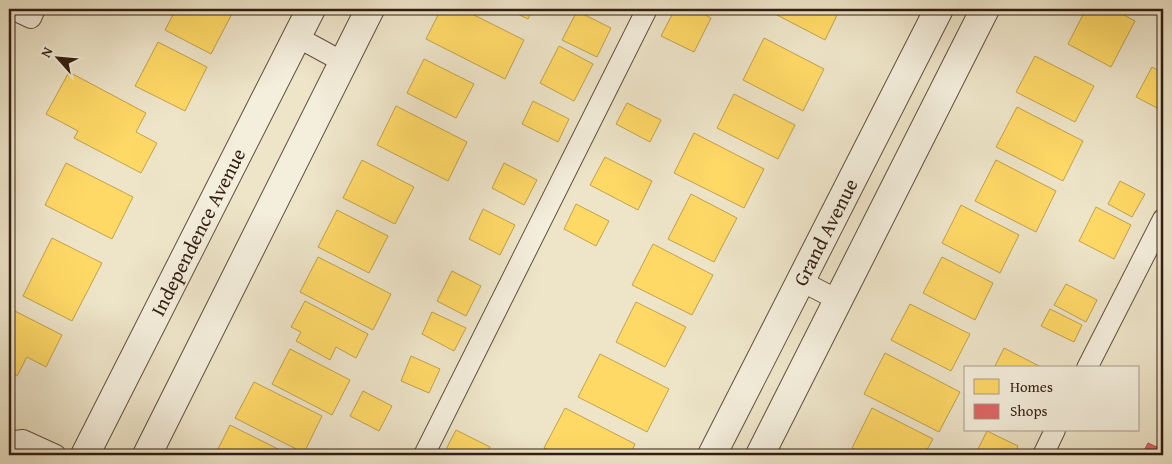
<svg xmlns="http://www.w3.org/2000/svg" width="1172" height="464" font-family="'Gentium Book Plus',serif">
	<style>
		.homes { fill: #ffd966; stroke: #c1a14c }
		.shops { fill: #e06666; stroke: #ac504c }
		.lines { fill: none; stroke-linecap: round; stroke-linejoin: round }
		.lane-casing { stroke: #60503f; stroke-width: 22 }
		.street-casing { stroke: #60503f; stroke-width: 30 }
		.lane { stroke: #f4eedc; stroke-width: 20 }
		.street { stroke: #f4eedc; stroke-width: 28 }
		.labels { text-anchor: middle; stroke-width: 5; stroke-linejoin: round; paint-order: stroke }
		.street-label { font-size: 20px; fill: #311e11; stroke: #f4eedc }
	</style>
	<rect width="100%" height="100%" fill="#eee5c9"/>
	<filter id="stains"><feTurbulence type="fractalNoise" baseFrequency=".004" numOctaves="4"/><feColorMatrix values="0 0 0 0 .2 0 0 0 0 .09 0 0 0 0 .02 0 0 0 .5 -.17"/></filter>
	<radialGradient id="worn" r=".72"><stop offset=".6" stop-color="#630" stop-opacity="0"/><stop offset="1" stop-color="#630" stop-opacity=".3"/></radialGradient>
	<!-- homes -->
	<g class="homes">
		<path d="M176 9H231L234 10 211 54 165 30Z"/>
		<path d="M441 9H462L524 40 505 79 426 39Z"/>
		<path d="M507 9H533L528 19Z"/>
		<path d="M675 9H694L711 18 694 52 661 36Z"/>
		<path d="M780 9H840L825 40 777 15Z"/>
		<path d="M1086 9H1113L1135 21 1111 67 1068 44Z"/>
		<path d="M577 11 611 28 597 57 562 40Z"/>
		<path d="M764 38 824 69 803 111 743 80Z"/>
		<path d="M158 42 207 67 185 111 135 86Z"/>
		<path d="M559 46 593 64 574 101 540 83Z"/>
		<path d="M1035 56 1094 86 1075 122 1016 92Z"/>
		<path d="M424 59 474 84 456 118 407 93Z"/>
		<path d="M1152 67 1163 73V111L1136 97Z"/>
		<path d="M69 72 146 113 136 132 157 143 141 173 74 138 78 131 46 114Z"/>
		<path d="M734 94 795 125 778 159 717 128Z"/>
		<path d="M533 101 569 119 558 142 522 124Z"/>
		<path d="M627 103 661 120 650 142 616 124Z"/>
		<path d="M396 106 467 142 448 181 377 145Z"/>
		<path d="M1017 107 1083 141 1063 181 996 147Z"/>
		<path d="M694 133 764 169 744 208 674 173Z"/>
		<path d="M605 157 652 181 638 210 590 185Z"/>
		<path d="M362 160 414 187 395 224 343 198Z"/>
		<path d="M996 160 1056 191 1036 232 975 201Z"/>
		<path d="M66 163 133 197 112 239 45 205Z"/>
		<path d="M504 163 537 180 524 205 492 188Z"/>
		<path d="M1120 181 1145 194 1132 217 1108 204Z"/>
		<path d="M691 194 737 218 714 262 668 239Z"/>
		<path d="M576 204 609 221 596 246 564 229Z"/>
		<path d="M961 205 1019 235 1000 273 942 243Z"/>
		<path d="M1096 207 1131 225 1114 259 1079 241Z"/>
		<path d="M483 209 515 225 500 255 469 239Z"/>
		<path d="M337 210 388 236 369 273 318 247Z"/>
		<path d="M52 238 102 263 72 321 23 296Z"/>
		<path d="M653 244 713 275 692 315 632 285Z"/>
		<path d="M318 257 391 294 373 330 300 292Z"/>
		<path d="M942 257 993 283 975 320 923 293Z"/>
		<path d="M452 271 481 286 466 316 437 301Z"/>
		<path d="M1066 284 1097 300 1086 322 1054 305Z"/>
		<path d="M305 301 368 334 356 358 336 347 330 360 296 341 301 332 291 327Z"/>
		<path d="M636 302 686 327 665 367 616 342Z"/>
		<path d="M910 304 970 334 951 371 891 340Z"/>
		<path d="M9 308 62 335 46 367 27 357 17 376 9 372Z"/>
		<path d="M1050 309 1082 325 1074 342 1041 326Z"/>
		<path d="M432 312 466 328 454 351 422 334Z"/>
		<path d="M1004 348 1043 368H994Z"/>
		<path d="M290 349 350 380 332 415 272 384Z"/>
		<path d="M885 353 960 392 939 432 864 394Z"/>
		<path d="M600 354 669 389 647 432 578 397Z"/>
		<path d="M411 356 440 369 429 393 401 381Z"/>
		<path d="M254 382 322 416 304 453 235 418Z"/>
		<path d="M363 391 392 406 379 431 350 416Z"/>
		<path d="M565 408 635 444 630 455H559L544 448Z"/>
		<path d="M872 408 933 439 924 455H866L852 448Z"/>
		<path d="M230 425 290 455H215Z"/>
		<path d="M456 430 490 447 486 455H443Z"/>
		<path d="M987 431 1018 446 1014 455H980L976 453Z"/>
	</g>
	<!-- shops -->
	<path class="shops" d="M1148 443 1163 450V455H1142Z"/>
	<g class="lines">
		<defs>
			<g id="lane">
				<path d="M12 9 31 18 35 9"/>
				<path d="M297 37 343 62"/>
				<path d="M801 281 838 300"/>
				<path d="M1087 368 1163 219"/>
				<path d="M9 442 23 440 56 455"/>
				<path d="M424 455 647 9"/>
				<path d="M1043 455 1055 430"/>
			</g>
			<g id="street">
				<path id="s1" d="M85 455 311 9"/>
				<path d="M147 455 370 9"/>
				<path id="s2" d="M712 455 939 9"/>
				<path d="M760 455 985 9"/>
			</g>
		</defs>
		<!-- lane casing -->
		<use href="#lane" class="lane-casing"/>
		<!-- street casing -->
		<use href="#street" class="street-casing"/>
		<!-- lane -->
		<use href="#lane" class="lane"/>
		<!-- street -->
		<use href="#street" class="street"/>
	</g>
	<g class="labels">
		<!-- street labels -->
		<g class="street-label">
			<text dy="7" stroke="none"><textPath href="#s1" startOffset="250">Independence Avenue</textPath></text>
			<text dy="7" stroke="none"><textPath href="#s2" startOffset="250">Grand Avenue</textPath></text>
		</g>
	</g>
	<!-- margin -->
	<rect width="1172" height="464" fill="none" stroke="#eee5c9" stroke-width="30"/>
	<rect x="10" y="10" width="1152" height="444" fill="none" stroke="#311e11" stroke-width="2.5"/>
	<rect x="15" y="15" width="1142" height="434" fill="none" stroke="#311e11"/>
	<!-- legend -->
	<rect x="964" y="366" width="175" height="65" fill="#f4eedc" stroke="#a69b8b"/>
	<rect x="974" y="379" width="25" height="15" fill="#ffd966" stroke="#a69b8b"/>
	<text x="1010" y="392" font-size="15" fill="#311e11">Homes</text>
	<rect x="974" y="404" width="25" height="15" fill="#e06666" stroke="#a69b8b"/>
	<text x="1010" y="416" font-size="15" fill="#311e11">Shops</text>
	<!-- north arrow -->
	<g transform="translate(58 58) rotate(297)" stroke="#f4eedc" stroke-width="4" paint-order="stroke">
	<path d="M0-4L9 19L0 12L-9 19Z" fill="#311e11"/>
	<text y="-8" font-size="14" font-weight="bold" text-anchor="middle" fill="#311e11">N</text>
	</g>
	<rect width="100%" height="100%" filter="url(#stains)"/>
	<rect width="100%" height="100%" fill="url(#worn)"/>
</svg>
